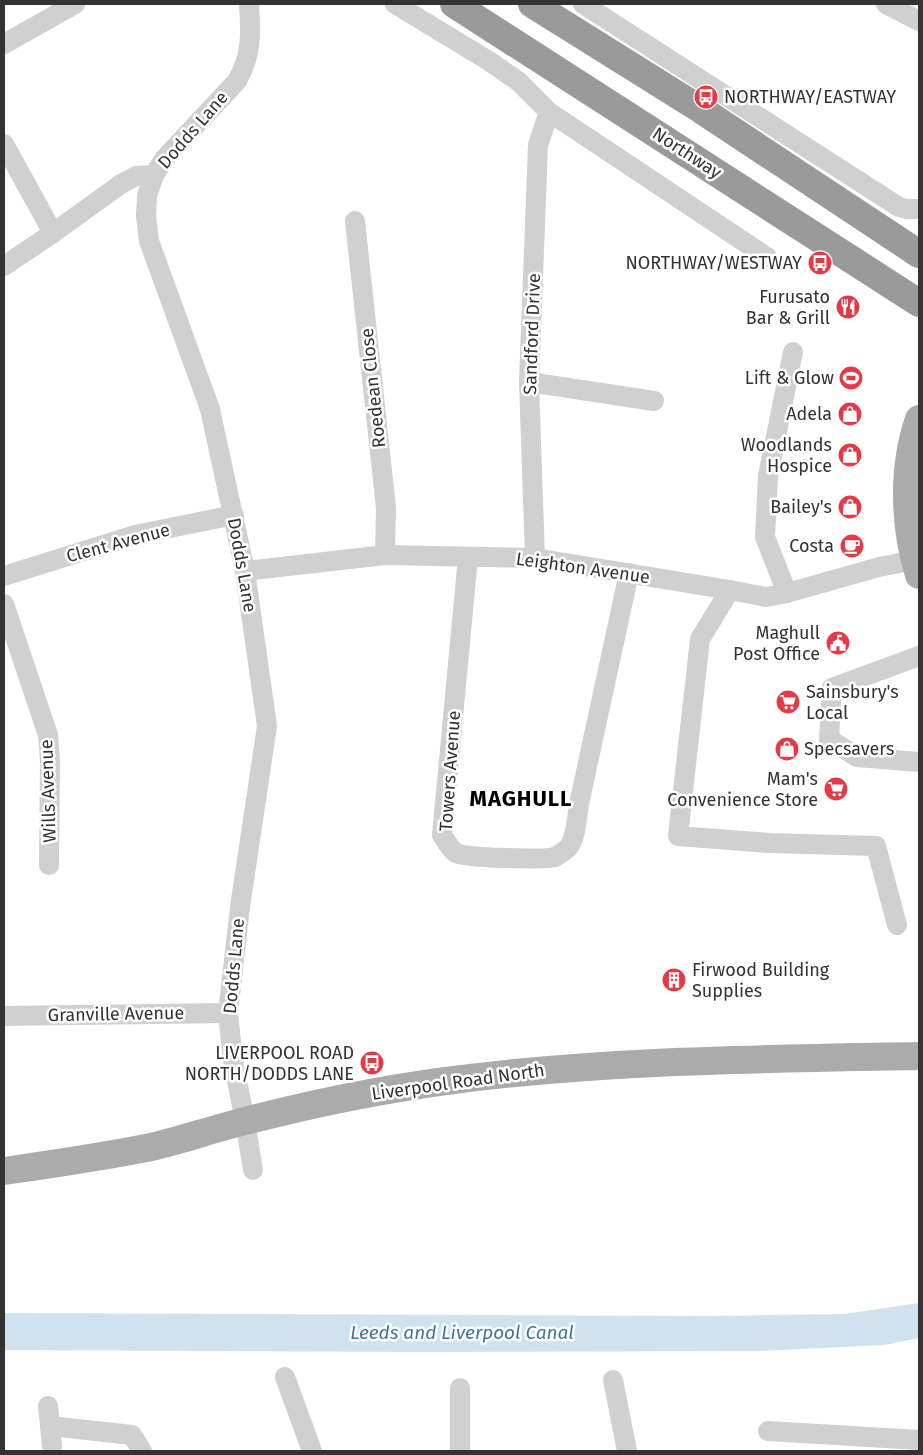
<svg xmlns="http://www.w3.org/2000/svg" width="923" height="1455" font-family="'Fira Sans',sans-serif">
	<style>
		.water { fill: #cfe2ee }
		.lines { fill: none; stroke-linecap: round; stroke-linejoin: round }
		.street { stroke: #d0d0d0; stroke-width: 20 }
		.primary { stroke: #ababab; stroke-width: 28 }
		.highway { stroke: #9a9a9a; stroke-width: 28 }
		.labels { text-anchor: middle; stroke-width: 5; stroke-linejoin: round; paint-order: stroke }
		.poi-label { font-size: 18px; fill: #333; stroke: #fff; text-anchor: end }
		.street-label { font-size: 18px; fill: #333; stroke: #fff }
		.water-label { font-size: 19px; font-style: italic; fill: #3f7597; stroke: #fff }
		.district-label { font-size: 22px; font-weight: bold; letter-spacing: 1px; fill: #000; stroke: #fff }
	</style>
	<rect width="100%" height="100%" fill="#fff"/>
	<!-- water -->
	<path class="water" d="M919 1303V1338L884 1345 760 1351 423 1352 4 1350V1313L707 1316 844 1314Z"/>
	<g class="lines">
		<!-- street -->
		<g class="street">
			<path d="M249 4C251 34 252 55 237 81L165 158 154 175 147 196 146 216 149 241 210 409 245 571 267 726 240 907 228 1013 233 1061 245 1121 253 1170"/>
			<path d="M395 4 489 61 518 81 549 112 767 257"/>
			<path d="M583 4 899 207 906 209H919"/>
			<path d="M886 4 919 21"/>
			<path d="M4 44 75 4"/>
			<path d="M4 144 53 233"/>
			<path d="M355 221 386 508 385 555"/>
			<path d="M4 266 53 233 121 184 136 176 154 175"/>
			<path d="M529 382 654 401"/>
			<path d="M468 557 442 835C446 841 450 849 456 853 463 858 546 860 555 857 559 855 564 851 568 848 576 839 577 817 579 804L629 573"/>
			<path d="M535 558 529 382 538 145 549 112"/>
			<path d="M245 571 385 555 535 558 730 590 766 597 787 593 879 567 915 560"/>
			<path d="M4 576 135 535 234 515"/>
			<path d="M730 590 700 639 678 836 769 843 876 846 897 925"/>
			<path d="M787 593 765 537 768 476 793 352"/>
			<path d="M4 604 48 735 50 761 49 865"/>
			<path d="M919 656 832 688 829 739 857 757 919 762"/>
			<path d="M4 1016 228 1013"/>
			<path d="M285 1377 312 1451"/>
			<path d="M613 1380 627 1451"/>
			<path d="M48 1406 52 1446"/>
			<path d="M50 1426 132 1435 142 1451"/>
			<path d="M768 1431 919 1440"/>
			<path d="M460 1451V1388"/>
		</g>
		<!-- primary -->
		<g class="primary">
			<path d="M919 419C902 468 904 526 919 575"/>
			<path d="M4 1171C53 1164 102 1157 151 1147 182 1140 213 1129 245 1121 311 1104 378 1090 446 1081 602 1060 761 1059 919 1056"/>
		</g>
		<!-- highway -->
		<g class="highway">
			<path d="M454 4 919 303"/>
			<path d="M532 4 700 109 919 254"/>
		</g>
	</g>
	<!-- icons -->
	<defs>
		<symbol id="bus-disc" viewBox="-11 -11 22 22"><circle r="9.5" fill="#e63946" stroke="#fff"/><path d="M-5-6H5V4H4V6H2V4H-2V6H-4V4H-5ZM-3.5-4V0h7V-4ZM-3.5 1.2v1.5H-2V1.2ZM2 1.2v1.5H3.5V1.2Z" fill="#fff"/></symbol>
		<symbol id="restaurant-disc" viewBox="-11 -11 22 22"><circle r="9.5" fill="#e63946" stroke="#fff"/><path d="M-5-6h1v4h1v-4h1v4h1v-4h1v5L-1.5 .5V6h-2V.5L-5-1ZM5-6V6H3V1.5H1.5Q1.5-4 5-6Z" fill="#fff"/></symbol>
		<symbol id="stadium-disc" viewBox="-11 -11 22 22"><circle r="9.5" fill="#e63946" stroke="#fff"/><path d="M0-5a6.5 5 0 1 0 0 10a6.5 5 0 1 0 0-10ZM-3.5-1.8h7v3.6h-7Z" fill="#fff"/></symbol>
		<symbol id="shop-disc" viewBox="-11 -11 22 22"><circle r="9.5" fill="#e63946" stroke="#fff"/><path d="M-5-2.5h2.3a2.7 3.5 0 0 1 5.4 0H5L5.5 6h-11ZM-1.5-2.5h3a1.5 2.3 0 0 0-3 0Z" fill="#fff"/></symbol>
		<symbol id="cafe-disc" viewBox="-11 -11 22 22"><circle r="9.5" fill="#e63946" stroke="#fff"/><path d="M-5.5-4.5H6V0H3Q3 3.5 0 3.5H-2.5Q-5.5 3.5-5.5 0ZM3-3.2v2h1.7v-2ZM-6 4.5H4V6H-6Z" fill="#fff"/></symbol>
		<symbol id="civic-disc" viewBox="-11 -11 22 22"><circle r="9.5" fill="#e63946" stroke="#fff"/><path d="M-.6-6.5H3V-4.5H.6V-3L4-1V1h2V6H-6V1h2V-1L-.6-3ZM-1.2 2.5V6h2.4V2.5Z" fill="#fff"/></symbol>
		<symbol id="supermarket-disc" viewBox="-11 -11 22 22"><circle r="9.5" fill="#e63946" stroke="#fff"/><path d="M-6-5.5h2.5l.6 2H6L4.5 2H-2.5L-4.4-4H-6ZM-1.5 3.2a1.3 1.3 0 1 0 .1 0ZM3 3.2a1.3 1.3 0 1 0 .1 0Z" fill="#fff"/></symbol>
		<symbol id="building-disc" viewBox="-11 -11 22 22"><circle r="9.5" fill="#e63946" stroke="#fff"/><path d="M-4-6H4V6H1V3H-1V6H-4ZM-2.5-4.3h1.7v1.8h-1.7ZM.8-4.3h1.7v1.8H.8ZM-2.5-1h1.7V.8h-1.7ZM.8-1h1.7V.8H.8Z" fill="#fff"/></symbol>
	</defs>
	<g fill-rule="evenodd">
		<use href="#bus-disc" x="692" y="83" width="28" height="28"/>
		<use href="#bus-disc" x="806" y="249" width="28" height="28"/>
		<use href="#restaurant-disc" x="834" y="293" width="28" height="28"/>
		<use href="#stadium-disc" x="837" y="364" width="28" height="28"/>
		<use href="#shop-disc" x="836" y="400" width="28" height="28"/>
		<use href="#shop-disc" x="836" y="441" width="28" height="28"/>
		<use href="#shop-disc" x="836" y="493" width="28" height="28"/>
		<use href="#cafe-disc" x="838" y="532" width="28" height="28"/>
		<use href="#civic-disc" x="824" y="629" width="28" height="28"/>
		<use href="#supermarket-disc" x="774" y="688" width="28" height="28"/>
		<use href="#shop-disc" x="773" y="735" width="28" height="28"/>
		<use href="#supermarket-disc" x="822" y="775" width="28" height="28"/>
		<use href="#building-disc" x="660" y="966" width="28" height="28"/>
		<use href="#bus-disc" x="358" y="1049" width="28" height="28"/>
	</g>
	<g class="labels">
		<!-- poi labels -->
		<g class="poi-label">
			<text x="724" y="103" text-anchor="start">NORTHWAY/EASTWAY</text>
			<text x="802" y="269">NORTHWAY/WESTWAY</text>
			<text x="830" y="303">Furusato<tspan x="830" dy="21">Bar &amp; Grill</tspan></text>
			<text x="834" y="384">Lift &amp; Glow</text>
			<text x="832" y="420">Adela</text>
			<text x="832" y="451">Woodlands<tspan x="832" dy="21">Hospice</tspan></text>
			<text x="832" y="513">Bailey's</text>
			<text x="834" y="552">Costa</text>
			<text x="820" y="639">Maghull<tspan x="820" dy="21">Post Office</tspan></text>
			<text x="806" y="698" text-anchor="start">Sainsbury's<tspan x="806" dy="21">Local</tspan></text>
			<text x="804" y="755" text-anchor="start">Specsavers</text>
			<text x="818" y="785">Mam's<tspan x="818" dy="21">Convenience Store</tspan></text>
			<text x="692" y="976" text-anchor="start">Firwood Building<tspan x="692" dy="21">Supplies</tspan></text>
			<text x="354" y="1059">LIVERPOOL ROAD<tspan x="354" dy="21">NORTH/DODDS LANE</tspan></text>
		</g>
		<!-- street labels -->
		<g class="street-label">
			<text transform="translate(193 130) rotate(-49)" y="6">Dodds Lane</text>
			<text transform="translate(687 153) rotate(33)" y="6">Northway</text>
			<text transform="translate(532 334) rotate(-88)" y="6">Sandford Drive</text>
			<text transform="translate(373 388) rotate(-96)" y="6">Roedean Close</text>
			<text transform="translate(118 543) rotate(-15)" y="6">Clent Avenue</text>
			<text transform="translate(242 565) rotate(80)" y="6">Dodds Lane</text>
			<text transform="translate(583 568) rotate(8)" y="6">Leighton Avenue</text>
			<text transform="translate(450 771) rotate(-86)" y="6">Towers Avenue</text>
			<text transform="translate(48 791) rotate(-92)" y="6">Wills Avenue</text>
			<text transform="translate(234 966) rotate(-85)" y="6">Dodds Lane</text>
			<text transform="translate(116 1014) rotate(-1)" y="6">Granville Avenue</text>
			<text transform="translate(458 1082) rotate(-8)" y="6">Liverpool Road North</text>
		</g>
		<!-- water labels -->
		<g class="water-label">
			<text x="462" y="1339">Leeds and Liverpool Canal</text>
		</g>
		<!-- district labels -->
		<g class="district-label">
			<text x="521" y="806">MAGHULL</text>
		</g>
	</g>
	<!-- border -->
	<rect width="923" height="1455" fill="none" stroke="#333333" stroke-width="10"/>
</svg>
